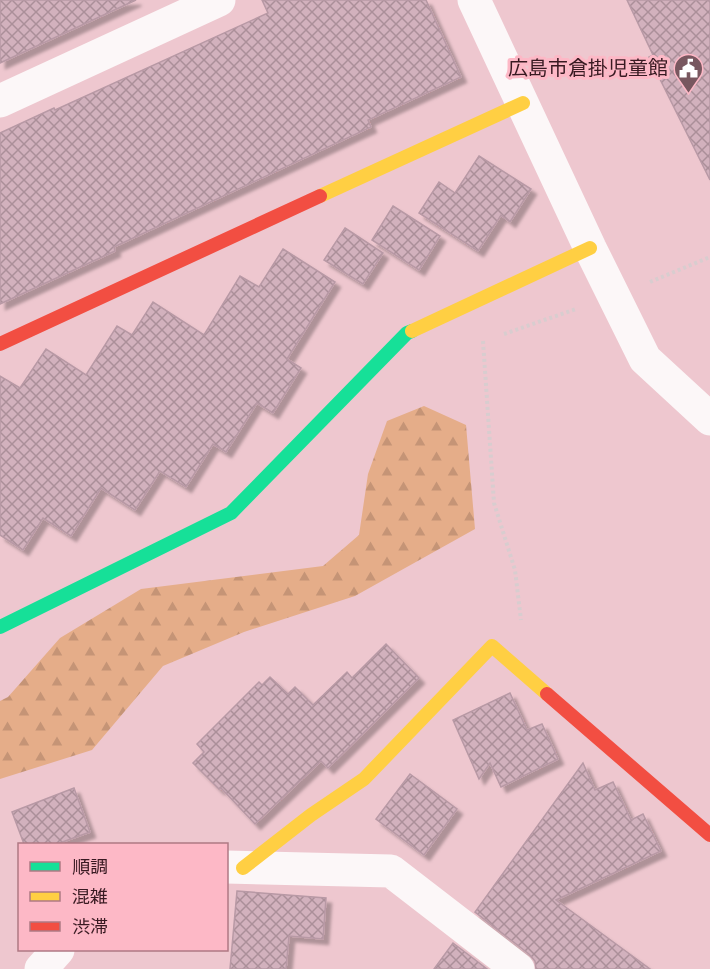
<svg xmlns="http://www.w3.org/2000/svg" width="710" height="969" font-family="Overpass,'Noto Sans JP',sans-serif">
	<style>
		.forest { fill: url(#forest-firs) }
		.building { fill: url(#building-cross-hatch); stroke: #b899a5; stroke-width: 1.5; filter: url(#shadow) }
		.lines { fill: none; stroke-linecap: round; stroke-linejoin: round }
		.path { stroke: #d8cdcf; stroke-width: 4; stroke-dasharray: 3 3; stroke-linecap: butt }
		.street { stroke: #fcf7f8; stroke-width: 33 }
		.fast { stroke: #16e098; stroke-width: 14 }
		.slow { stroke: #ffcf43; stroke-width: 14 }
		.jam { stroke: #f24e42; stroke-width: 14 }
		.labels { text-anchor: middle; stroke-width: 6; stroke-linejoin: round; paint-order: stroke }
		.poi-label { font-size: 20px; fill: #391a22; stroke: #fdb8c6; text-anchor: end }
	</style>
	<defs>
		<pattern id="forest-firs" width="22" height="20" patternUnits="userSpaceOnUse" patternTransform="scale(1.5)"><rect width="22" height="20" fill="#e5ad89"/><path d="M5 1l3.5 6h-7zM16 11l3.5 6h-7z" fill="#c59476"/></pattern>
		<pattern id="building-cross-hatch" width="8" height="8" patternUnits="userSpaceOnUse" patternTransform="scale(1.5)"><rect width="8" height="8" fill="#d2b1bd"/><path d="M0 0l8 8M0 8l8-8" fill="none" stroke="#ab8f99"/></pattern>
		<filter id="shadow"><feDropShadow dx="5.5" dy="5.5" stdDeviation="1.5" flood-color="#0004"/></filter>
	</defs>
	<rect width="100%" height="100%" fill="#eec7cf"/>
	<!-- forest -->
	<path class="forest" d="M424 406 466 425 475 529 355 596 244 632 163 666 92 750 0 779V701L8 697 60 638 141 589 323 566 359 535 368 474 387 421Z"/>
	<!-- building -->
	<g class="building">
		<path d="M0 0H136L0 63Z"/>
		<path d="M262 0H426L461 77 368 120 371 127 114 247 115 251 0 304V133L54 108 55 110 268 13Z"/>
		<path d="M627 0H710V180L649 57 653 55Z"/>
		<path d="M479 156 531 189 510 222 501 215 478 251 419 213 439 182 455 193Z"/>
		<path d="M393 206 440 236 419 270 372 240Z"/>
		<path d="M345 228 383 253 363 284 324 260Z"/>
		<path d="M283 249 335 282 287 359 301 368 273 413 257 403 226 452 213 444 186 487 160 471 135 510 101 488 71 536 43 518 23 550 0 535V376L20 388 46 349 86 375 117 326 132 335 153 302 204 335 240 276 259 287Z"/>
		<path d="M386 644 419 678 328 768 321 761 255 824 221 788 219 789 193 763 204 752 197 744 259 682 262 685 270 677 288 694 295 687 313 705 347 672 352 678Z"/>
		<path d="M510 693 527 730 542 724 558 759 501 787 490 763 479 779 453 720Z"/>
		<path d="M583 763 595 790 613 782 631 820 643 814 661 851 556 900 650 969H536L535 961 529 954 475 912Z"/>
		<path d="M410 774 457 809 424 855 376 819Z"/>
		<path d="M74 788 90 832 57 844H24L12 812Z"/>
		<path d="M237 891 326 898 323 939 289 936 286 969H230Z"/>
		<path d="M453 943 487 969H434Z"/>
	</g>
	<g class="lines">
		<!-- path -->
		<g class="path">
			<path d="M650 282 710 257"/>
			<path d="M504 334 576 309"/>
			<path d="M483 341 494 503 515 570 521 620"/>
		</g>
		<!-- street -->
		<g class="street">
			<path d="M474 0 590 248 645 359 710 419"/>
			<path d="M0 101 219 0"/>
			<path d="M226 867 391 871 518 969"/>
			<path d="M41 969 58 950"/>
		</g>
		<!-- fast -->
		<path class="fast" d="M0 627 231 513 407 333 412 331"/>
		<!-- slow -->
		<g class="slow">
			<path d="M320 196 523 103"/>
			<path d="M412 331 590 248"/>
			<path d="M243 868 311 815 364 779 492 646 547 694"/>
		</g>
		<!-- jam -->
		<g class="jam">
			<path d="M0 344 320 196"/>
			<path d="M547 694 710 835"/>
		</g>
	</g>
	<!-- icons -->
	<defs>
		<symbol id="civic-pin" viewBox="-11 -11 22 30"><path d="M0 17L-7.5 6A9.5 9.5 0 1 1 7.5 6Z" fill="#78575f" stroke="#fdb8c6"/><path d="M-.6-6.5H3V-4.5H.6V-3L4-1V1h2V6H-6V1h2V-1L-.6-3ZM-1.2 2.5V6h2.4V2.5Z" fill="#fff"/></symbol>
	</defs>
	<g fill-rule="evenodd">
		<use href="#civic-pin" x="672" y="52" width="33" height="45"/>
	</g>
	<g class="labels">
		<!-- poi labels -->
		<g class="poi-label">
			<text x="668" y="75">広島市倉掛児童館</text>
		</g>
	</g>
	<!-- legend -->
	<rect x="18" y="843" width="210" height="108" fill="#fdb8c6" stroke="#af7984" stroke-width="1.5"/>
	<rect x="30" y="862" width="30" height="9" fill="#16e098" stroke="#af7984" stroke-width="1.5"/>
	<text x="72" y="873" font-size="18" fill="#391a22">順調</text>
	<rect x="30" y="892" width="30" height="9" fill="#ffcf43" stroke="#af7984" stroke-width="1.5"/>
	<text x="72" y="903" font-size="18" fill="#391a22">混雑</text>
	<rect x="30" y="922" width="30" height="9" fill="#f24e42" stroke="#af7984" stroke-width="1.5"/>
	<text x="72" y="933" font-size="18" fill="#391a22">渋滞</text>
</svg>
